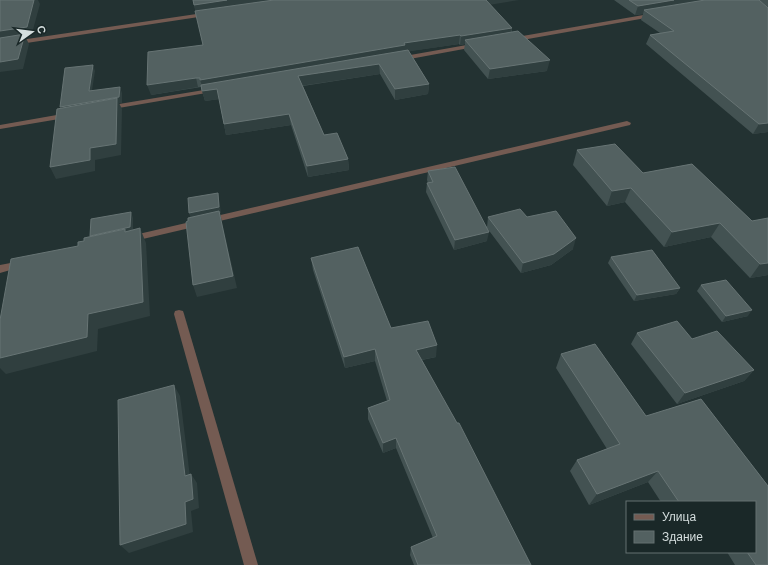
<svg xmlns="http://www.w3.org/2000/svg" width="768" height="565" font-family="Barlow,sans-serif">
	<style>
		.lines { fill: none; stroke-linecap: round; stroke-linejoin: round }
		.minor { fill: #745b52; fill-rule: evenodd }
		.wall { fill: #435252 }
		.shaded-wall { fill: #303f3f }
		.building { fill: #536161; stroke: #677474 }
	</style>
	<rect width="100%" height="100%" fill="#233232"/>
	<g class="lines">
		<!-- minor -->
		<g class="minor">
			<path d="M210 12 212 13V15L0 47V43Z"/>
			<path d="M655 13 658 15 657 16 511 42 508 40 511 38Z"/>
			<path d="M478 43 480 44V46L399 61 396 59 399 57Z"/>
			<path d="M216 88 219 90 218 91 107 110 103 108 107 106Z"/>
			<path d="M68 113H71V117L0 129V125Z"/>
			<path d="M627 121 631 123 630 125 130 242 125 239 130 236Z"/>
			<path d="M21 261 26 264 24 266 0 273V265Z"/>
			<path d="M179 310 183 311 184 314 258 565H244L174 314 175 311Z"/>
		</g>
	</g>
	<!-- wall -->
	<g class="wall">
		<path d="M193 0 490 5 512 28V32L547 71 488 79 464 50 465 44 460 45 459 44 409 51 429 84 428 94 395 100 380 74 303 86 324 135 348 159 349 170 308 177 291 125 226 135 219 99 205 101 201 87 151 95 203 45Z"/>
		<path d="M614 0H768V132L753 134 646 44 650 35 660 33 641 20 643 14 635 15Z"/>
		<path d="M577 150 643 173 692 164 768 275 750 278 711 237 664 247 625 202 607 206 573 165Z"/>
		<path d="M428 171 487 227 488 217H527L573 249 551 265 521 273 487 228V241L454 250 426 192 427 183H428L427 180Z"/>
		<path d="M611 257 680 288 676 294 634 301 608 263Z"/>
		<path d="M311 258 391 328 436 357 422 360 531 565H414L410 555 411 547 433 538 396 448 383 453 368 419V408L387 401 375 361 345 368 313 270Z"/>
		<path d="M701 285 748 316 722 322 697 291Z"/>
		<path d="M637 333 692 339 754 370 744 381 677 404 631 344Z"/>
		<path d="M595 344 646 416 701 399 768 486V565H735L727 552H755V502H661L648 482 589 505 570 471 577 460 607 449 556 368 561 354Z"/>
	</g>
	<!-- shaded-wall -->
	<g class="shaded-wall">
		<path d="M34 0H38L40 4 31 37 26 38 29 44 23 69 0 72V31Z"/>
		<path d="M227 0H287L196 13 194 5Z"/>
		<path d="M483 0H519L483 6Z"/>
		<path d="M674 0H723L644 10 643 14 635 15 638 6Z"/>
		<path d="M512 28 511 36 465 40V44L460 45 461 36Z"/>
		<path d="M460 35 459 44 405 52 203 89 200 80 404 43Z"/>
		<path d="M550 60 547 71 488 79 490 69Z"/>
		<path d="M379 64 380 74 300 86 298 76Z"/>
		<path d="M93 65 95 71 91 97 89 91Z"/>
		<path d="M196 78 198 87 151 95 147 85Z"/>
		<path d="M429 84 428 94 395 100V89Z"/>
		<path d="M120 87 122 93V103H119L122 109 121 155 95 160V171L56 179 50 167 63 113 60 107Z"/>
		<path d="M217 89 220 99 205 101 202 91Z"/>
		<path d="M289 114 291 125 226 135 224 124Z"/>
		<path d="M768 123V132L753 134 759 124Z"/>
		<path d="M348 159 349 170 308 177 307 166Z"/>
		<path d="M631 188 625 202 607 206 612 191Z"/>
		<path d="M218 193 219 199 221 213H220L222 222 237 288 197 297 193 285 191 220 189 213Z"/>
		<path d="M131 212 133 218V233L93 242 90 236Z"/>
		<path d="M720 223 711 237 664 247 672 232Z"/>
		<path d="M140 228 146 243 150 316 98 329 97 351 6 374 0 368V358L88 314Z"/>
		<path d="M489 232 487 241 454 250 455 240Z"/>
		<path d="M576 238 573 249 551 265 521 273 523 263Z"/>
		<path d="M768 263V275L750 278 760 264Z"/>
		<path d="M680 288 676 294 634 301 637 295Z"/>
		<path d="M752 310 748 316 722 322 726 316Z"/>
		<path d="M437 345 436 357 415 361 416 350Z"/>
		<path d="M375 349V361L345 368 344 357Z"/>
		<path d="M754 370 744 381 677 404 685 393Z"/>
		<path d="M174 385 180 396 191 485 185 476Z"/>
		<path d="M396 438V448L383 453V443Z"/>
		<path d="M658 471 648 482 589 505 597 494Z"/>
		<path d="M191 474 197 483 199 508 191 511 193 532 129 553 120 545 185 502Z"/>
	</g>
	<!-- building -->
	<g class="building">
		<path d="M0 0H34L27 27 0 31Z"/>
		<path d="M193 0H227L194 5Z"/>
		<path d="M274 0H486L512 28 461 36 460 35 404 43 405 45 200 80V78H196L147 85 148 52 203 45 195 11Z"/>
		<path d="M629 0H674L638 6Z"/>
		<path d="M705 0H759L768 8V123L759 124 650 35 674 31 644 10Z"/>
		<path d="M518 31 550 60 490 69 465 40Z"/>
		<path d="M25 34 18 59 0 62V38Z"/>
		<path d="M408 50 429 84 395 89 379 64 298 76 324 135 337 133 348 159 307 166 289 114 224 124 217 89 202 91 201 85Z"/>
		<path d="M93 65 89 91 120 87 119 97 60 107 65 68Z"/>
		<path d="M117 98 116 144 90 148V160L50 167 57 109Z"/>
		<path d="M615 144 643 173 692 164 752 221 768 218V263L760 264 720 223 672 232 631 188 612 191 577 150Z"/>
		<path d="M455 167 489 232 455 240 427 183 433 182 428 171Z"/>
		<path d="M218 193 219 207 189 213 188 198Z"/>
		<path d="M520 209 527 217 556 211 576 238 554 254 523 263 488 217Z"/>
		<path d="M219 211 233 276 193 285 186 222 188 221V218Z"/>
		<path d="M131 212 130 227 90 236 91 219Z"/>
		<path d="M140 228 143 302 88 314 87 337 0 358V320L11 259 78 246V242L84 241V238L125 229V232Z"/>
		<path d="M358 247 391 328 428 321 437 345 416 350 457 423H459L531 565H418L411 547 437 536 396 438 383 443 368 408 390 400 375 349 344 357 311 258Z"/>
		<path d="M652 250 680 288 637 295 611 257Z"/>
		<path d="M726 280 752 310 726 316 701 285Z"/>
		<path d="M677 321 692 339 717 331 754 370 685 393 637 333Z"/>
		<path d="M595 344 646 416 701 399 768 486V565H756L747 552H755V502H679L658 471 597 494 577 460 620 444 561 354Z"/>
		<path d="M174 385 185 476 191 474 193 499 185 502 186 524 120 545 118 400Z"/>
	</g>
	<!-- legend -->
	<rect x="626" y="501" width="130" height="52" fill="#1a2828" stroke="#657171"/>
	<rect x="634" y="514" width="20" height="6" fill="#745b52" stroke="#657171"/>
	<text x="662" y="521" font-size="12" fill="#d5dede">Улица</text>
	<rect x="634" y="531" width="20" height="12" fill="#536161" stroke="#657171"/>
	<text x="662" y="541" font-size="12" fill="#d5dede">Здание</text>
	<!-- north arrow -->
	<g transform="translate(32 32) rotate(76)" stroke="#1a2828" stroke-width="3" paint-order="stroke">
	<path d="M0-3L7 15L0 10L-7 15Z" fill="#d5dede"/>
	<text y="-6" font-size="11" font-weight="bold" text-anchor="middle" fill="#d5dede">С</text>
	</g>
</svg>
